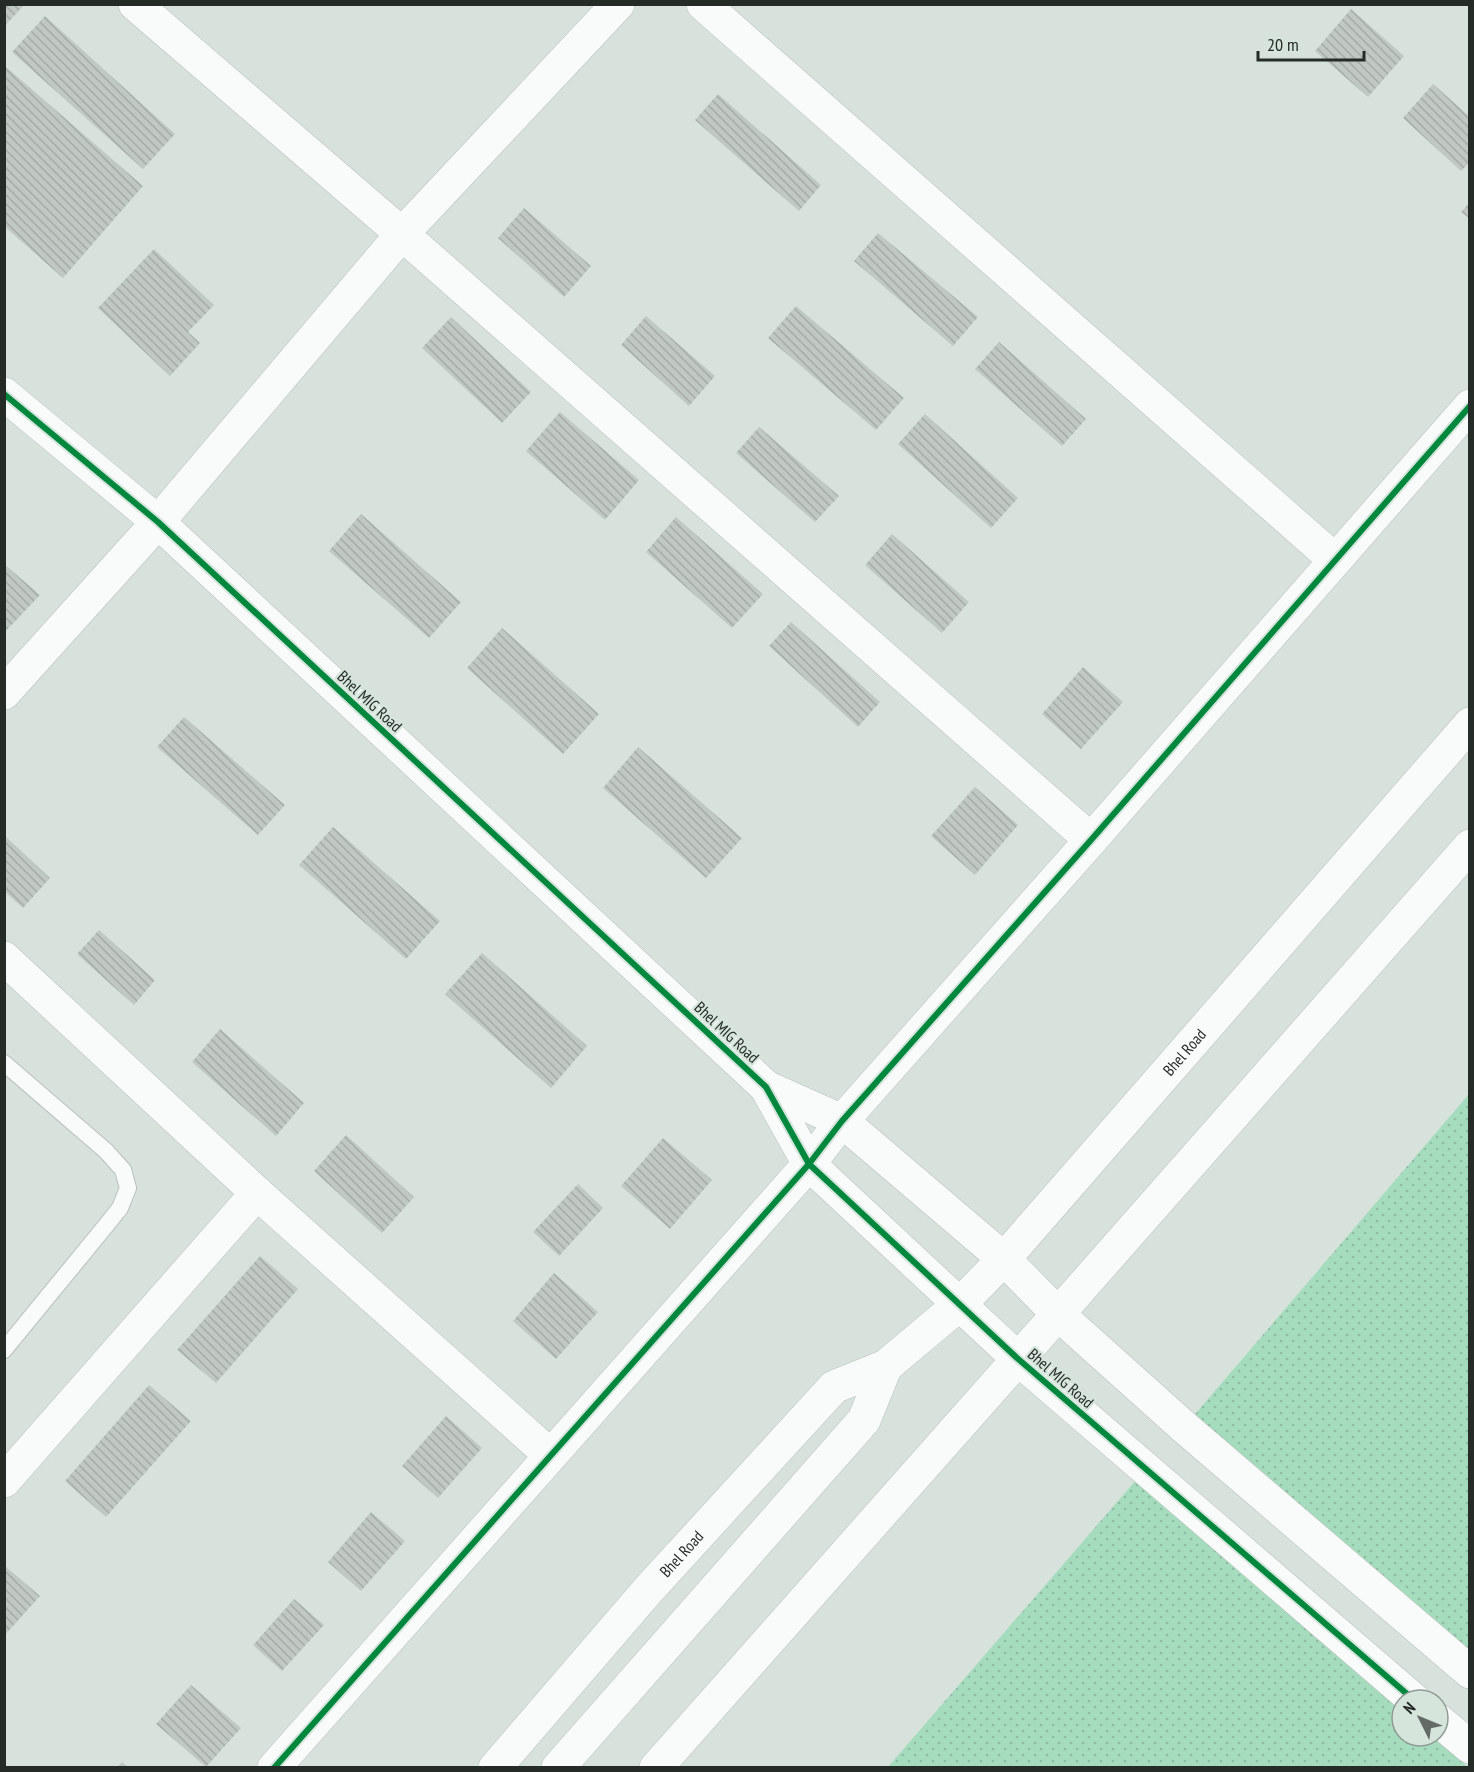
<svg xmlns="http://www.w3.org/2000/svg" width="1474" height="1772" font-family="'PT Sans Narrow',sans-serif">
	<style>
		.grass { fill: url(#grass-dots) }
		.building { fill: url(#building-back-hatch) }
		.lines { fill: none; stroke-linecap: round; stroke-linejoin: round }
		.lane-casing { stroke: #b9c0bc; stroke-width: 18 }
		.street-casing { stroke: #b9c0bc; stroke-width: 34 }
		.secondary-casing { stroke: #b9c0bc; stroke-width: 34 }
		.lane { stroke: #f9fbfa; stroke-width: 16 }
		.street { stroke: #f9fbfa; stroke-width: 33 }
		.secondary { stroke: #f9fbfa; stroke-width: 33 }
		.cycleway-casing { stroke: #d5e5db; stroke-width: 10 }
		.cycleway { stroke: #00873e; stroke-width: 6 }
		.labels { text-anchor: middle; stroke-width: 4.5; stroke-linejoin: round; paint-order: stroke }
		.street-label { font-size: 16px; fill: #252b27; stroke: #d5e5db }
	</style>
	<defs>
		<pattern id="grass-dots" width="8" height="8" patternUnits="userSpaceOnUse" patternTransform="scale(1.5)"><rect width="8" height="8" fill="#a6dcbe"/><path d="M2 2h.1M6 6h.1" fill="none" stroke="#8fbda3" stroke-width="1.8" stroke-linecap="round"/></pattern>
		<pattern id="building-back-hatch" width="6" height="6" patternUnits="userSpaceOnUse" patternTransform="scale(1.5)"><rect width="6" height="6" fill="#c0c8c3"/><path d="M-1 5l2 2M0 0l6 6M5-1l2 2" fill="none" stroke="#a5aca8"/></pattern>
	</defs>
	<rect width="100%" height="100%" fill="#d8e2dc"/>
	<!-- grass -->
	<g class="grass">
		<path d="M1469 1094V1672L1184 1427Z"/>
		<path d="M1137 1479 1402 1710V1736H1432L1468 1767 887 1768Z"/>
	</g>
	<!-- building -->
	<g class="building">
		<path d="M4 4H25L4 27Z"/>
		<path d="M1351 9 1404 56 1368 97 1315 51Z"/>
		<path d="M45 16 175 134 143 169 12 52Z"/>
		<path d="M5 66 143 186 63 278 5 227Z"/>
		<path d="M1433 84 1470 117V162L1461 171 1403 118Z"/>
		<path d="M718 94 821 185 799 211 695 120Z"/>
		<path d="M1470 202V219L1461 212Z"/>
		<path d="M524 208 591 266 564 297 498 238Z"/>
		<path d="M878 233 978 317 953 346 854 261Z"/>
		<path d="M154 249 214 305 188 332 200 343 170 376 98 308Z"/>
		<path d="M796 306 904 398 876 430 768 338Z"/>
		<path d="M646 316 715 376 689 406 621 345Z"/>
		<path d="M451 317 531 392 502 423 422 348Z"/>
		<path d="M999 342 1086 419 1062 446 975 369Z"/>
		<path d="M560 412 639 480 605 520 526 451Z"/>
		<path d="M925 414 1018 498 991 528 898 444Z"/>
		<path d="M759 427 839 496 815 522 736 453Z"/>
		<path d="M361 514 461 602 429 638 329 551Z"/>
		<path d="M676 517 763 594 732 628 646 552Z"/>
		<path d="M892 534 969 602 942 633 865 565Z"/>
		<path d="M4 564 40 595 4 633Z"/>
		<path d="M791 622 880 702 858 727 769 646Z"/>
		<path d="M502 628 599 714 563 754 467 668Z"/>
		<path d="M1083 667 1123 702 1081 749 1042 714Z"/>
		<path d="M184 717 285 805 258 835 157 747Z"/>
		<path d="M638 747 742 838 706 878 603 788Z"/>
		<path d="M975 787 1018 825 975 875 931 836Z"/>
		<path d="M333 827 440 921 406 959 299 865Z"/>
		<path d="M4 835 50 878 23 908 4 891Z"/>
		<path d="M99 930 155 980 134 1005 77 954Z"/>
		<path d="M482 953 587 1046 551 1088 445 994Z"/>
		<path d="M220 1029 304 1103 276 1136 192 1062Z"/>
		<path d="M346 1135 414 1197 382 1233 314 1171Z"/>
		<path d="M663 1138 712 1180 670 1229 621 1186Z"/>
		<path d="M578 1184 603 1208 559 1256 533 1232Z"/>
		<path d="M260 1256 298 1289 216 1383 177 1350Z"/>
		<path d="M554 1273 598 1312 556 1359 513 1321Z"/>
		<path d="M149 1385 191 1421 106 1517 65 1481Z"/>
		<path d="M446 1416 482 1448 438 1498 402 1466Z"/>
		<path d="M371 1512 405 1541 361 1591 328 1562Z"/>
		<path d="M4 1565 40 1596 4 1636Z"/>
		<path d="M294 1599 324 1625 282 1671 253 1645Z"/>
		<path d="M191 1685 241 1728 206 1767 156 1724Z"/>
		<path d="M122 1762 129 1768H117Z"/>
	</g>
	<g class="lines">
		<defs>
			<path id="lane" d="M4 1063 106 1151 123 1170 128 1188 120 1208 108 1223 4 1350"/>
			<g id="street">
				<path d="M135 4 402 234 1091 840"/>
				<path d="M703 4 1335 560"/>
				<path d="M4 394 158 522 766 1087"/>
				<path d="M4 693 158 522 402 234 618 4"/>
				<path d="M4 958 257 1193 550 1455"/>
				<path d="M4 1481 257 1193"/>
				<path d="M274 1768 809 1164 842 1121 1091 840 1470 406"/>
				<path d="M656 1768 1058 1314 1470 846"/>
			</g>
			<g id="secondary">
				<path d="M766 1087 842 1121 1004 1259 1058 1314 1184 1427 1470 1672"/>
				<path d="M766 1087 809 1164 1017 1358 1414 1700"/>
				<path d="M1438 1720 1470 1747"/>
				<path id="s1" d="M495 1768 649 1589 834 1387 886 1366 960 1304 1004 1259 1470 724"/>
				<path d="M558 1768 864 1420 886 1366"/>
			</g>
		</defs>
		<!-- lane casing -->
		<use href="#lane" class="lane-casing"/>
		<!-- street casing -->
		<use href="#street" class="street-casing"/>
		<!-- secondary casing -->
		<use href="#secondary" class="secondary-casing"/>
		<!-- lane -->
		<use href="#lane" class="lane"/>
		<!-- street -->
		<use href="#street" class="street"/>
		<!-- secondary -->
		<use href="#secondary" class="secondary"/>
		<defs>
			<g id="cycleway">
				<path d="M4 394 158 522 766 1087 809 1164 1017 1358 1414 1700"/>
				<path d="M274 1768 809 1164 842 1121 1091 840 1470 406"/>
			</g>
		</defs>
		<!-- cycleway casing -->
		<use href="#cycleway" class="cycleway-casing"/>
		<!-- cycleway -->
		<use href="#cycleway" class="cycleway"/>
	</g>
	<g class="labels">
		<!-- street labels -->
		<g class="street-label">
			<text transform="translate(370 701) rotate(43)" y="6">Bhel MIG Road</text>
			<text transform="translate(727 1032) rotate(43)" y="6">Bhel MIG Road</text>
			<text dy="6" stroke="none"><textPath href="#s1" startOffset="1000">Bhel Road</textPath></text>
			<text transform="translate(1061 1378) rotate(41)" y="6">Bhel MIG Road</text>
			<text dy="6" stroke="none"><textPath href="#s1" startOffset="284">Bhel Road</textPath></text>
		</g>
	</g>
	<!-- border -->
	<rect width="1474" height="1772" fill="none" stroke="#252b27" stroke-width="12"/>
	<!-- north arrow -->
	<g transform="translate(1420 1718) rotate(313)"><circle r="28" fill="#d5e5db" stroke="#8f9b93" stroke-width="1.5"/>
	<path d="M0-4.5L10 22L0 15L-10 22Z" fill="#646b66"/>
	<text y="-9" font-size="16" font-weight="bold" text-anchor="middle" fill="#252b27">N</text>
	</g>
	<!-- scale -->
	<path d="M1258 51v9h106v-9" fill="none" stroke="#252b27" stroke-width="3"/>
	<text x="1267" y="51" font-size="18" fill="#252b27" stroke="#d5e5db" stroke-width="4.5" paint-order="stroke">20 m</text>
</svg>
